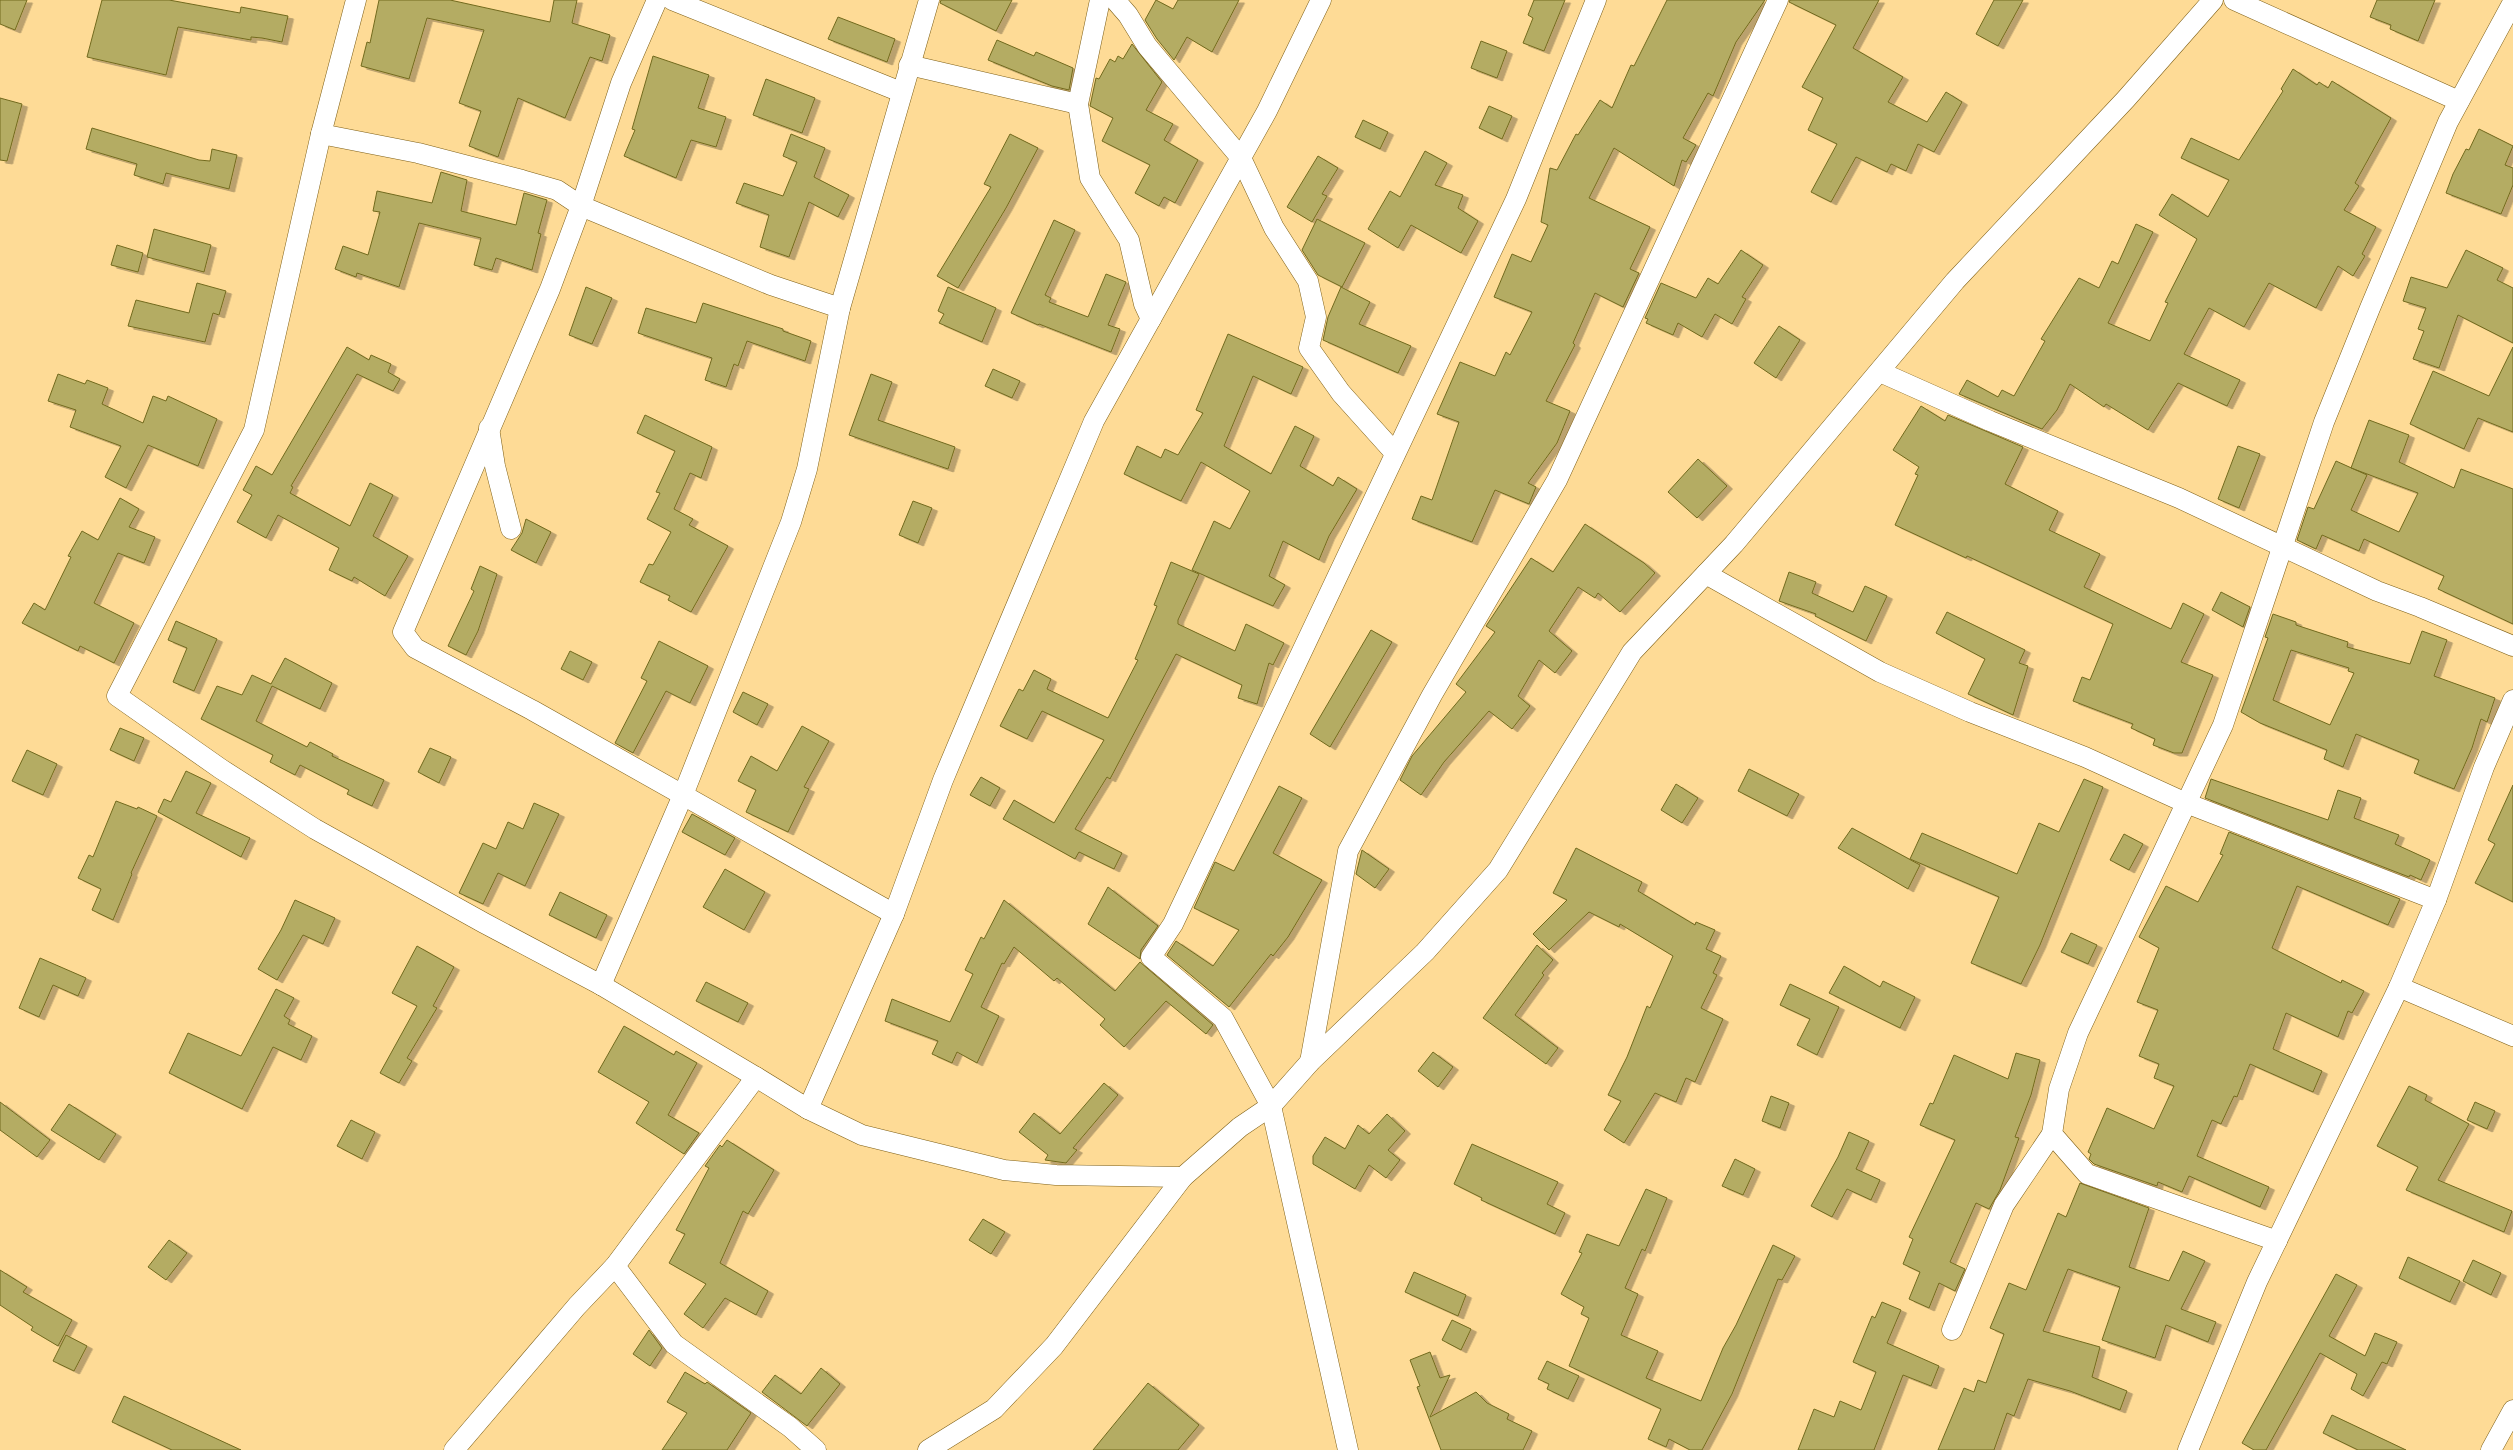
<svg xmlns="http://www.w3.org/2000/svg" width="2513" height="1450" font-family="Rubik,sans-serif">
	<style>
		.building { fill: #b4ac63; stroke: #726a1e; fill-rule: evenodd; filter: url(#shadow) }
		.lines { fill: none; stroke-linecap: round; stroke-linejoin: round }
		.minor-casing { stroke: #7f6017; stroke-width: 21 }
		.minor { stroke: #fff; stroke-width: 20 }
	</style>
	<defs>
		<filter id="shadow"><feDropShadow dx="5.5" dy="3" stdDeviation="0" flood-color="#0004"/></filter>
	</defs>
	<rect width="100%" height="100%" fill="#fedb96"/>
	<!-- building -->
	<g class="building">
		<path d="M0 0H27L15 30 0 24Z"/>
		<path d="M102 0H169L240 13 241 7 288 16 282 42 262 38 251 37V40L178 27 166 75 87 57Z"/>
		<path d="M379 0H450L550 22 554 0H577L572 23 610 35 602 61 590 57 565 118 518 98 498 157 469 146 481 111 459 103 484 30 427 18 409 79 361 66 367 42 370 43Z"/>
		<path d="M941 0H1012L996 31 940 3Z"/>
		<path d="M1156 0 1173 9 1178 0H1239L1212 52 1187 37 1174 60 1157 39 1145 20Z"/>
		<path d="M1534 0H1565L1544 51 1523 43 1533 18 1528 15Z"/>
		<path d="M1667 0H1765L1736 42 1713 96 1708 93 1683 138 1696 145 1686 162 1682 160 1674 186 1614 148 1589 198 1650 227 1630 269 1639 273 1623 307 1595 293 1573 343 1575 345 1546 401 1570 411 1557 443 1528 483 1536 487 1529 504 1495 490 1472 542 1412 519 1421 496 1432 500 1459 422 1437 414 1460 362 1495 376 1506 352 1510 355 1532 312 1494 297 1512 254 1531 262 1548 225 1541 222 1550 168 1557 170 1576 134 1578 135 1600 100 1612 108 1631 65 1634 66Z"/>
		<path d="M1790 0H1879L1853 48 1903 77 1888 102 1927 122 1946 92 1962 102 1934 152 1918 144 1906 171 1891 164 1887 172 1856 157 1831 202 1811 192 1837 144 1808 130 1823 98 1802 87 1836 25 1789 2Z"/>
		<path d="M1994 0H2023L1998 46 1976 34Z"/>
		<path d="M2377 0H2435L2418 41 2390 29 2391 25 2370 17Z"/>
		<path d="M838 17 895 39 887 62 828 39Z"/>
		<path d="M997 40 1034 56 1036 52 1073 68 1069 90 1052 86 988 60Z"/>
		<path d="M1481 41 1507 51 1497 78 1471 68Z"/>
		<path d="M1132 44 1162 82 1146 110 1173 124 1164 140 1198 160 1175 203 1164 197 1159 206 1135 193 1150 165 1102 141 1113 118 1090 106 1096 78 1099 79 1110 59 1115 62 1118 56 1123 59Z"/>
		<path d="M653 56 709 75 698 108 726 117 716 147 691 140 676 178 624 156 635 130 632 129Z"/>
		<path d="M2293 69 2317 85 2319 82 2328 88 2332 81 2391 118 2355 183 2359 186 2344 210 2376 227 2362 254 2365 256 2353 276 2338 266 2316 308 2269 283 2244 327 2209 308 2184 354 2240 380 2227 406 2178 383 2148 430 2106 404 2104 407 2070 384 2057 410 2042 429 1959 394 1967 380 1998 397 2002 390 2014 396 2045 341 2041 339 2079 278 2099 288 2112 261 2118 264 2136 224 2153 232 2108 323 2150 341 2168 303 2165 302 2197 239 2159 215 2172 194 2208 217 2229 180 2181 158 2191 138 2239 160 2283 91 2281 89Z"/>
		<path d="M766 79 815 98 802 133 753 115Z"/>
		<path d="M0 98 22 104 7 161 0 160Z"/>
		<path d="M1489 106 1512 116 1502 139 1479 128Z"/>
		<path d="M1363 120 1388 132 1380 149 1355 137Z"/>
		<path d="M92 128 199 160 210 161 212 149 237 155 229 189 166 173 163 184 134 175 137 164 86 149Z"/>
		<path d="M2479 129 2513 146 2505 165 2513 168V185L2501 214 2446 193 2453 174 2466 149 2469 150Z"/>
		<path d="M791 134 825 148 814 177 849 195 838 217 809 202 789 257 760 247 769 215 736 203 744 183 783 196 797 162 783 156Z"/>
		<path d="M1010 134 1038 148 1006 208 958 288 937 276 991 187 984 184Z"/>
		<path d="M1425 151 1447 163 1435 185 1463 195 1458 208 1478 221 1461 253 1411 225 1398 248 1368 229 1390 191 1400 197Z"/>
		<path d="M1318 156 1338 168 1322 194 1327 196 1312 222 1287 207Z"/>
		<path d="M441 172 467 180 461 211 516 225 524 193 547 200 538 233 541 234 532 270 496 258 492 270 474 265 481 238 419 223 399 287 357 273 356 277 335 269 343 246 368 255 380 212 373 211 377 191 432 203Z"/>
		<path d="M1317 219 1365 243 1342 287 1318 275 1302 250Z"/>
		<path d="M1054 220 1075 230 1045 295 1051 298 1049 302 1088 317 1106 274 1126 282 1108 325 1120 329 1111 352 1039 324 1038 325 1011 313Z"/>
		<path d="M154 229 211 245 204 272 147 257Z"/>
		<path d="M117 245 143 253 138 272 111 265Z"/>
		<path d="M1741 250 1763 265 1742 297 1746 299 1732 324 1715 314 1702 337 1678 323 1673 335 1646 323 1648 319 1645 318 1661 283 1696 298 1708 278 1718 284Z"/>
		<path d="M2466 250 2503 268 2497 280 2513 288V343L2458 315 2439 368 2413 359 2424 331 2418 329 2426 308 2403 301 2411 277 2447 288Z"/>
		<path d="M197 283 226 291 219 315 213 313 205 342 128 326 136 300 189 313Z"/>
		<path d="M586 287 612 298 592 344 569 335Z"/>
		<path d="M948 287 996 308 982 342 939 323 944 314 938 311Z"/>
		<path d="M1341 287 1370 302 1359 324 1411 346 1398 373 1323 340 1328 317Z"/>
		<path d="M703 303 783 329V331L811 341 805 361 747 341 738 366 734 364 726 387 705 380 712 358 638 333 646 308 696 323Z"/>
		<path d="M1779 326 1800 340 1776 378 1754 363Z"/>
		<path d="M1228 334 1303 367 1291 394 1253 376 1224 446 1271 474 1295 426 1314 436 1300 466 1333 486 1338 477 1357 489 1329 536 1319 560 1283 541 1269 576 1285 585 1273 606 1192 570 1214 521 1230 529 1250 491 1201 462 1181 501 1124 474 1137 446 1161 458 1165 449 1178 455 1203 413 1196 410Z"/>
		<path d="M347 347 369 360 371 355 391 364 388 372 400 379 393 391 357 374 291 486 293 487 290 493 350 526 370 483 393 495 373 536 408 556 385 596 354 577 352 581 329 570 339 548 278 515 266 538 237 522 252 495 243 490 256 466 272 475Z"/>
		<path d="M2513 347V432L2478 418 2464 449 2410 424 2433 371 2489 396Z"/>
		<path d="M993 369 1020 381 1012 398 985 386Z"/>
		<path d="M58 374 85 384 87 380 108 388 102 404 143 423 153 396 166 401 168 396 217 419 198 466 148 445 126 488 105 477 121 446 70 427 76 410 48 401Z"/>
		<path d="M871 374 892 382 878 420 955 447 948 469 849 435Z"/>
		<path d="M1921 406 1945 421 1948 415 2023 447 2005 484 2058 511 2049 530 2100 554 2084 587 2171 629 2183 603 2204 614 2181 662 2213 675 2182 753H2174L2153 745 2155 739 2131 728 2133 724 2073 701 2082 677 2090 680 2113 624 1967 556 1966 558 1895 525 1918 475 1915 474 1919 467 1893 450Z"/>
		<path d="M645 415 712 447 701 478 690 473 674 509 693 519 689 525 728 546 691 612 668 600 670 596 640 582 649 564 653 565 671 532 647 519 660 493 656 492 675 451 637 433Z"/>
		<path d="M2369 420 2409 435 2399 462 2454 488 2461 469 2513 489V624L2438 589 2444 576 2364 539 2359 551 2322 535 2316 549 2297 540 2308 507 2314 509 2336 461 2367 475 2351 510 2399 532 2418 493 2351 468Z"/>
		<path d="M2238 446 2260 454 2239 508 2218 499Z"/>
		<path d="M1698 459 1727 486 1697 518 1668 492Z"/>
		<path d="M120 498 139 509 129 527 155 537 144 563 118 553 94 603 134 623 114 663 80 646 78 651 22 623 34 603 45 610 71 557 68 556 82 531 98 540Z"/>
		<path d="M913 501 932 508 918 543 899 535Z"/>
		<path d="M526 519 551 532 536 563 511 550 522 533Z"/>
		<path d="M1585 524 1644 563 1655 573 1620 612 1598 593 1595 598 1578 587 1549 631 1572 651 1555 673 1539 660 1518 696 1530 706 1512 729 1489 711 1444 762 1421 795 1400 780 1412 756 1466 692 1456 684 1495 632 1486 626 1488 623 1531 558 1553 572Z"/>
		<path d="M1171 562 1199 574 1178 620V624L1235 651 1246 624 1284 643 1273 665 1269 663 1257 704 1238 698 1242 685 1176 654 1110 779 1107 777 1075 829 1122 853 1114 869 1079 852 1075 859 1003 819 1014 800 1054 823 1104 740 1042 711 1027 739 1000 726 1019 689 1023 691 1034 670 1051 679 1047 689 1108 718 1138 660 1135 659 1157 606 1154 605Z"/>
		<path d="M480 566 497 574 478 631 466 655 448 646 474 591 471 589Z"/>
		<path d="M1789 572 1816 582 1812 593 1853 612 1865 586 1887 596 1866 641 1815 616 1816 614 1779 601Z"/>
		<path d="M2221 592 2250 607 2243 627 2212 610Z"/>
		<path d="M1947 612 2025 650 2019 663 2028 666 2013 715 1968 694 1985 659 1936 633Z"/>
		<path d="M2273 614 2296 622V625L2348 642 2347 647 2410 664 2422 631 2447 640 2434 676 2495 698 2487 722 2481 719 2472 748 2454 789 2414 773 2419 760 2356 734 2343 767 2324 759 2327 750 2260 723 2241 712 2268 638 2265 637ZM2291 650 2349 668 2348 671 2354 673 2330 725 2273 700Z"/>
		<path d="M176 621 217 639 194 691 173 682 187 648 168 640Z"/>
		<path d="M1371 630 1392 642 1330 747 1310 734Z"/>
		<path d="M659 641 708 666 690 703 666 691 633 753 615 743 647 681 641 678Z"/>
		<path d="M570 651 592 662 583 680 561 669Z"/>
		<path d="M285 658 332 683 320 709 272 686 256 721 307 747 310 742 333 754 332 756 384 780 372 806 347 794 349 790 300 765 295 775 270 762 273 755 201 719 217 686 242 695 252 675 271 684Z"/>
		<path d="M743 692 768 704 757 725 733 712Z"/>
		<path d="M802 726 829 741 804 787 809 789 788 832 746 812 756 790 738 781 751 756 777 771Z"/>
		<path d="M120 728 144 738 134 761 110 750Z"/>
		<path d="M430 748 451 757 439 783 418 772Z"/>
		<path d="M27 750 57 764 43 795 12 781Z"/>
		<path d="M1749 769 1799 794 1787 816 1738 791Z"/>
		<path d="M186 771 211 783 196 813 250 838 241 857 158 812 164 799 171 802Z"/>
		<path d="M981 777 1000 788 990 806 970 795Z"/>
		<path d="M2084 779 2103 787 2040 945 2021 984 1971 963 1999 897 1910 859 1922 833 2017 874 2039 823 2059 832Z"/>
		<path d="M2211 779 2328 820 2338 790 2361 798 2354 818 2399 835 2395 844 2430 860 2421 880 2410 875 2409 877 2205 798Z"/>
		<path d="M1676 784 1698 798 1682 823 1661 810Z"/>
		<path d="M2513 785V902L2475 883 2495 844 2488 840Z"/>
		<path d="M1279 786 1302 798 1273 853 1322 880 1288 937 1273 956 1271 954 1229 1007 1167 955 1176 941 1213 966 1239 930 1194 908 1215 862 1234 871Z"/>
		<path d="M116 801 137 809 138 807 157 816 131 873 132 874 113 920 92 910 101 889 78 878 89 855 93 857Z"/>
		<path d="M534 803 559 814 525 886 498 873 483 904 459 893 483 843 496 849 508 822 523 829Z"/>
		<path d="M692 814 735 838 725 855 682 832Z"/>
		<path d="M1852 828 1920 865 1908 889 1838 848Z"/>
		<path d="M2229 832 2400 899 2388 925 2297 886 2272 948 2341 983 2342 980 2364 991 2352 1013 2348 1011 2338 1037 2286 1013 2273 1049 2322 1071 2313 1092 2250 1064 2237 1097 2234 1096 2221 1124 2212 1120 2197 1156 2269 1187 2260 1207 2189 1176 2182 1192 2158 1182 2157 1186 2094 1164 2089 1159 2091 1154 2088 1152 2107 1108 2154 1129 2174 1086 2154 1078 2159 1064 2139 1056 2158 1010 2137 1002 2159 948 2139 937 2166 886 2198 902 2223 855 2220 854Z"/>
		<path d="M2124 834 2143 844 2129 870 2110 860Z"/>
		<path d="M1576 848 1642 882 1638 891 1695 925 1696 922 1715 930 1706 949 1721 956 1713 973 1717 975 1701 1008 1723 1019 1695 1082 1686 1078 1676 1102 1655 1093 1624 1143 1604 1130 1621 1101 1608 1095 1627 1057 1647 1006 1650 1008 1673 956 1620 924 1619 927 1589 912 1549 950 1533 934 1567 900 1553 893Z"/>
		<path d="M1362 850 1389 869 1375 888 1356 874Z"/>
		<path d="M725 869 765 892 744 930 703 907Z"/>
		<path d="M1108 887 1158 926 1141 950 1140 959 1088 924Z"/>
		<path d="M560 892 607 915 596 938 549 915Z"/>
		<path d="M295 900 335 918 323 944 303 935 277 980 258 969 281 930Z"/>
		<path d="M1004 900 1115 991 1140 962 1213 1025 1206 1034 1166 1001 1124 1047 1100 1025 1105 1019 1057 978 1054 981 1014 947 1004 964 1002 963 981 1007 999 1016 977 1063 957 1052 952 1063 932 1054 938 1041 885 1021 892 999 950 1022 973 974 965 970 981 937 984 939Z"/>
		<path d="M2071 933 2097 945 2088 964 2061 952Z"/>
		<path d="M1537 945 1553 960 1542 973 1544 975 1515 1015 1558 1048 1546 1064 1483 1018Z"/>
		<path d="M417 946 454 967 433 1006 437 1008 407 1058 412 1061 399 1083 380 1073 417 1006 392 993Z"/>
		<path d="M40 958 86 978 78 996 53 985 39 1017 19 1008Z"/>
		<path d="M1844 966 1880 987 1883 981 1915 997 1900 1028 1829 993Z"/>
		<path d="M706 982 748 1003 738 1022 696 1001Z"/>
		<path d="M1790 984 1839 1007 1817 1055 1797 1045 1810 1019 1780 1005Z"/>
		<path d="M276 989 294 998 284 1016 290 1020 288 1024 312 1036 301 1060 273 1047 242 1109 169 1073 188 1033 241 1056Z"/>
		<path d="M624 1026 674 1055 676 1051 697 1063 668 1115 699 1133 684 1154 636 1123 649 1102 598 1072Z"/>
		<path d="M1433 1052 1453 1067 1438 1087 1418 1071Z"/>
		<path d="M2016 1053 2040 1060 2031 1095 2015 1137 2019 1138 2000 1190 1989 1209 1976 1203 1950 1262 1965 1269 1955 1291 1939 1283 1929 1308 1909 1299 1920 1272 1903 1264 1913 1239 1909 1237 1955 1140 1920 1125 1930 1103 1933 1104 1954 1055 2008 1079Z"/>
		<path d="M1104 1083 1118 1095 1073 1148 1077 1150 1066 1163 1045 1160 1048 1155 1019 1132 1034 1113 1060 1134Z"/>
		<path d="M2409 1086 2427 1095 2425 1100 2469 1124 2438 1180 2512 1211 2504 1232 2406 1190 2418 1167 2377 1146Z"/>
		<path d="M1771 1096 1789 1103 1780 1128 1762 1121Z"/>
		<path d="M0 1102 50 1140 37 1157 0 1130Z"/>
		<path d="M2475 1102 2495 1111 2487 1129 2467 1120Z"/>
		<path d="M69 1104 116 1134 99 1160 51 1130Z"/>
		<path d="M1387 1114 1405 1131 1388 1150 1400 1160 1386 1178 1369 1165 1355 1189 1313 1164V1156L1325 1137 1345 1149 1358 1125 1369 1134Z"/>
		<path d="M351 1120 375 1132 362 1159 337 1146Z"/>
		<path d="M1849 1132 1869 1141 1856 1169 1880 1180 1871 1200 1847 1189 1832 1217 1811 1206 1838 1157Z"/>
		<path d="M727 1140 774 1170 748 1214 743 1211 720 1263 768 1291 756 1315 725 1298 703 1328 684 1314 706 1284 669 1263 685 1234 676 1230 709 1168 705 1166 720 1145 722 1147Z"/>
		<path d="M1472 1144 1558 1182 1547 1204 1565 1213 1555 1234 1481 1200 1482 1198 1454 1184Z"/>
		<path d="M1735 1159 1755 1169 1743 1195 1722 1186Z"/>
		<path d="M2080 1183 2149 1208 2129 1267 2169 1281 2183 1251 2205 1261 2181 1309 2216 1322 2208 1342 2166 1325 2155 1358 2102 1340 2120 1287 2068 1269 2043 1331 2100 1347 2092 1377 2127 1391 2120 1410 2070 1391 2028 1379 2014 1416 2007 1413 1994 1450H1938L1964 1388 1974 1392 1978 1380 1986 1383 2004 1334 1990 1328 2009 1283 2026 1290 2058 1213 2066 1217Z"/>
		<path d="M1646 1189 1667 1198 1645 1251 1642 1249 1625 1288 1638 1294 1621 1335 1658 1351 1646 1378 1701 1401 1723 1348 1736 1325 1773 1245 1795 1256 1782 1280 1778 1279 1732 1394 1702 1450H1690L1669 1439 1666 1447 1648 1439 1661 1409 1569 1366 1589 1318 1581 1314 1584 1307 1561 1294 1582 1253 1579 1252 1587 1234 1619 1246Z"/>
		<path d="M983 1219 1005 1232 991 1254 969 1240Z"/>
		<path d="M169 1240 187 1253 166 1280 148 1267Z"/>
		<path d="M2408 1257 2460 1281 2450 1302 2399 1278Z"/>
		<path d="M2473 1260 2501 1273 2491 1295 2463 1281Z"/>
		<path d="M0 1270 27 1287 23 1292 72 1320 58 1346 31 1330 33 1327 0 1305Z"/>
		<path d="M1414 1272 1466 1295 1458 1316 1405 1292Z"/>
		<path d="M2336 1274 2357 1285 2329 1336 2365 1356 2375 1333 2397 1342 2387 1364 2382 1362 2363 1396 2351 1389 2357 1374 2320 1353 2266 1450H2254L2242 1443Z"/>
		<path d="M1882 1302 1901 1310 1887 1343 1939 1366 1931 1386 1903 1375 1874 1450H1798L1814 1409 1834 1417 1840 1401 1861 1410 1876 1372 1853 1362 1872 1316 1875 1318Z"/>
		<path d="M1452 1320 1471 1329 1461 1350 1442 1340Z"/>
		<path d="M649 1330 662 1348 650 1366 633 1354Z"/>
		<path d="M66 1335 87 1346 74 1371 53 1361Z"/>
		<path d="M1430 1352 1440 1378 1450 1375 1430 1417 1476 1392 1487 1403 1509 1414 1507 1419 1532 1431 1523 1450H1441L1417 1387 1420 1386 1410 1360Z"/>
		<path d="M1547 1361 1579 1376 1568 1399 1547 1389 1549 1384 1538 1379Z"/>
		<path d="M821 1368 840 1384 807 1426 762 1392 775 1375 801 1394Z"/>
		<path d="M685 1372 705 1384 707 1382 751 1413 727 1450H662L687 1413 667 1402Z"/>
		<path d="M1148 1383 1199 1425 1178 1450H1093Z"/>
		<path d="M124 1396 241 1450H172L112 1422Z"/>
		<path d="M2332 1415 2406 1450H2358L2323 1433Z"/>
	</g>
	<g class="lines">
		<defs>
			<g id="minor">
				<path d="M356 0 321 134 254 430 117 696 221 769 315 829 484 923 601 985 756 1077"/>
				<path d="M672 0 901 92"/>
				<path d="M1100 0 1078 104 1090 178 1129 240 1144 304 1151 319"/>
				<path d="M1115 0 1128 15 1147 46 1241 158 1274 228 1308 281 1316 317 1309 348 1341 393 1394 452"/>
				<path d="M2234 0 2459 101"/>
				<path d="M909 65 1078 104"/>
				<path d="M321 134 418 153 522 180 557 190 581 206 621 83 657 0"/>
				<path d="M840 308 771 285 581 206 550 289 403 632 415 648 532 710 894 914"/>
				<path d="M1880 372 1990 421 2179 498 2377 591 2420 607 2513 646"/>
				<path d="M489 428 495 466 511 529"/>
				<path d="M1706 574 1880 672 1970 712 2085 757 2186 803 2436 900"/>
				<path d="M601 985 683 795 791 522 807 469 840 308 929 0"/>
				<path d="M2399 987 2513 1036"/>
				<path d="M1310 1062 1348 851 1432 695 1557 480 1778 0"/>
				<path d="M808 1109 862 1135 1004 1170 1056 1175 1183 1177"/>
				<path d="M2277 1241 2087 1174 2052 1134 2059 1089 2078 1033 2223 725 2324 422 2370 308 2448 122 2513 2"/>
				<path d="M615 1266 674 1344 790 1427 816 1450"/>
				<path d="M1952 1330 2004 1205 2052 1134"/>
				<path d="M454 1450 577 1306 615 1266 756 1077 808 1109 894 914 943 780 1094 421 1267 111 1321 0"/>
				<path d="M928 1450 994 1409 1054 1346 1183 1177 1240 1127 1271 1106 1310 1062 1425 952 1498 870 1632 652 1734 544 1955 281 2126 99 2213 0"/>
				<path d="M1348 1450 1271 1106 1223 1018 1151 957 1173 924 1516 199 1596 0"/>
				<path d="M2188 1450 2257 1282 2399 987 2436 900 2484 767 2513 700"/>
				<path d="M2491 1450 2513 1410"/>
			</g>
		</defs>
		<!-- minor casing -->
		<use href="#minor" class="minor-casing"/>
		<!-- minor -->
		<use href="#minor" class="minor"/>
	</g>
</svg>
